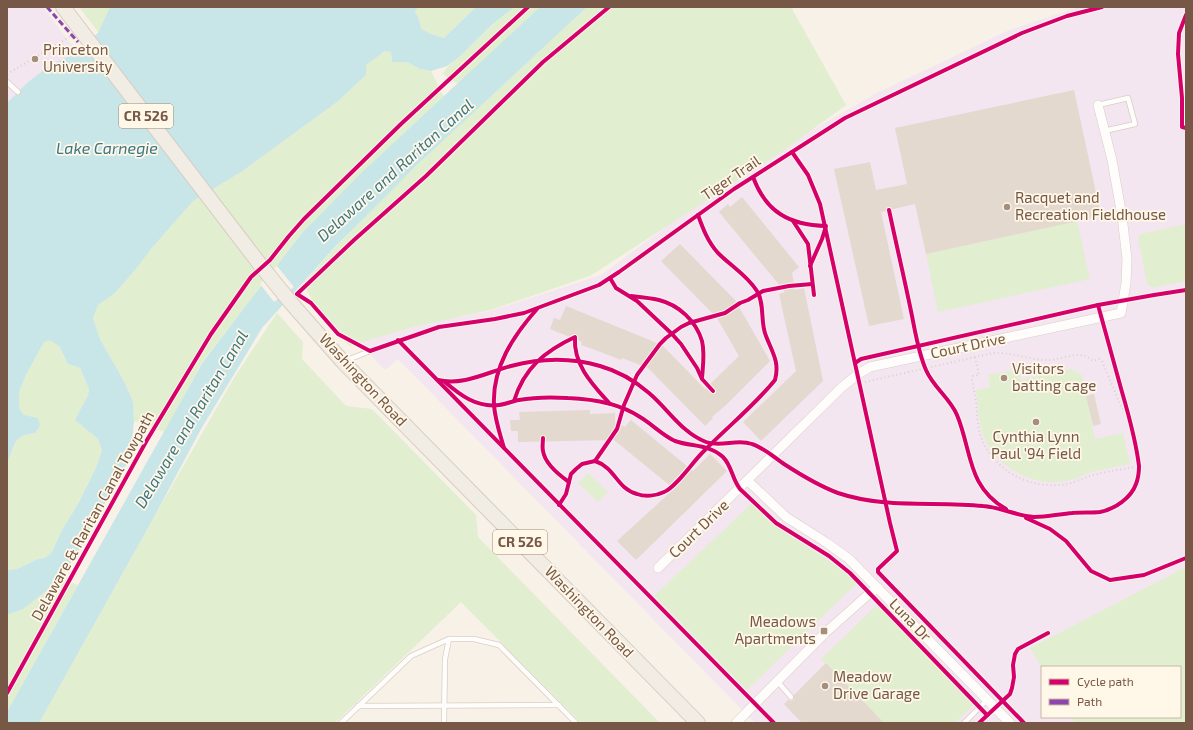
<svg xmlns="http://www.w3.org/2000/svg" width="1193" height="730" font-family="'Exo 2',sans-serif">
	<style>
		.education { fill: #f3e6f1; fill-rule: evenodd }
		.green { fill: #e2eed0 }
		.water { fill: #c8e5e8 }
		.pier { fill: #f7f1e7 }
		.building { fill: #e4d9ce }
		.lines { fill: none; stroke-linecap: round; stroke-linejoin: round }
		.lane-casing { stroke: #d9cec5; stroke-width: 6 }
		.street-casing { stroke: #d9cec5; stroke-width: 10 }
		.primary-casing { stroke: #d6ccc3; stroke-width: 16 }
		.path { stroke: #dad1ca; stroke-width: 2; stroke-dasharray: 1 3; stroke-linecap: butt }
		.lane { stroke: #fefdfb; stroke-width: 4.5 }
		.street { stroke: #fefdfb; stroke-width: 9 }
		.primary { stroke: #f2ede4; stroke-width: 14 }
		.quiet { stroke: #8e44ad; stroke-width: 3; stroke-dasharray: 6 3; stroke-linecap: butt }
		.cycleway-casing { stroke: #fff7e8; stroke-width: 6 }
		.cycleway { stroke: #d6006c; stroke-width: 4 }
		.poi-dot { fill: #a48e7e; stroke: #fff7e8; stroke-width: 1.5 }
		.labels { text-anchor: middle; stroke-width: 3.5; stroke-linejoin: round; paint-order: stroke }
		.shield { fill: #fff7e8; stroke: #a08877; stroke-width: 1 }
		.shield-label { font-size: 14px; font-weight: bold; fill: #775846 }
		.poi-label { font-size: 15px; fill: #775846; stroke: #fff7e8; text-anchor: start }
		.street-label { font-size: 15px; fill: #775846; stroke: #fff7e8 }
		.water-label { font-size: 16px; font-style: italic; fill: #3b7785; stroke: #fff7e8 }
	</style>
	<rect width="100%" height="100%" fill="#f7f1e7"/>
	<!-- education -->
	<g class="education">
		<path d="M7 7H43L77 52 50 65 27 83 7 103Z"/>
		<path d="M1079 7H1186V723H755L398 359 385 370 356 340 390 330 490 311 601 275 740 172 873 95 1007 31ZM1042 667H1180V717H1042Z"/>
	</g>
	<!-- green -->
	<g class="green">
		<path d="M79 7H110L99 33Z"/>
		<path d="M418 7H476L444 38 431 34 421 29 420 22 415 11Z"/>
		<path d="M514 7H540L458 84 443 74C448 64 453 63 460 56 478 39 495 22 514 7Z"/>
		<path d="M587 7H797L792 9 846 105 783 151 590 276 490 310 409 328 350 346 323 321 303 283C391 184 490 97 587 7Z"/>
		<path d="M385 51 391 52 392 62H407L420 69 431 71 444 97 359 175 302 233 203 361 164 432 134 421 133 402 125 383 100 339 93 318 98 305 115 293 136 269 151 249 193 201 241 172 337 102 366 75 365 65Z"/>
		<path d="M1077 221 1090 279 938 312 926 254Z"/>
		<path d="M1186 224V281L1153 288 1147 284 1138 238 1141 234Z"/>
		<path d="M277 313 303 342 302 359 346 406 372 409 476 515 478 537 660 723H581L461 602 335 723H39L154 517 234 378Z"/>
		<path d="M50 339 59 346 68 364 80 368 89 389 88 395 75 420 98 439 102 451 95 470 78 504 62 530 52 552 45 558 38 559 17 569 7 570V463C16 445 11 436 35 433L37 418 24 415 19 408V392L26 375 44 342Z"/>
		<path d="M1019 369 1021 380 1072 369 1082 375 1095 439 1123 433 1130 464C1117 467 1101 469 1088 473 1083 475 1079 478 1074 479 1051 486 1027 481 1007 466 997 459 988 447 983 435 978 421 979 405 976 390L990 387 988 375Z"/>
		<path d="M588 473 608 492 598 502 578 483Z"/>
		<path d="M752 503C761 511 769 521 779 528 806 547 832 560 857 583L747 690 654 596Z"/>
		<path d="M1186 567V723H1075L1072 717H1180V667L1042 668 1030 648Z"/>
		<path d="M61 579 78 585 7 712V615L23 609Z"/>
		<path d="M879 603 976 703 955 723H884L821 659Z"/>
	</g>
	<!-- water -->
	<g class="water">
		<path d="M110 7H418L415 11 420 22 421 29 431 34 444 38 476 7H514L492 25 458 58 447 66 431 71 420 69 407 62H392L391 52 385 51 366 65V75L337 102 241 172 193 201 151 249 136 269 115 293 98 305 93 318 100 339 125 383 133 402 134 421 130 458 80 548 61 579 23 609 7 615V570L17 569 38 559 45 558 52 552 62 530 78 504 95 470 102 451 98 439 75 420 88 395 89 389 80 368 68 364 59 346 50 340 44 342 26 375 19 392V408L24 415 38 418 40 426 35 433C11 436 16 445 7 463V103L27 83 50 65 77 52 98 33Z"/>
		<path d="M540 7H587L419 163 334 248 262 328 201 429 154 517 39 723H7V712L203 362 241 312 302 233 359 175Z"/>
	</g>
	<!-- pier -->
	<path class="pier" d="M277 266 294 287 274 302 260 284 268 274Z"/>
	<!-- building -->
	<g class="building">
		<path d="M1074 90 1101 216 926 254 915 204 881 212 904 319 869 326 834 169 870 162 876 190 907 184 895 128Z"/>
		<path d="M742 197 799 267 792 273 795 290 804 288 823 381 761 441 743 422 796 371 779 294 785 292 719 212 728 204 730 207Z"/>
		<path d="M680 244 735 300 770 361 725 406 712 417 713 418 705 426 648 368 622 358 621 360 598 351 581 345 582 342 550 329 554 318 560 320 566 306 662 345 705 389 739 356 714 313 713 314 661 261Z"/>
		<path d="M1094 394 1101 424 1093 426 1086 396Z"/>
		<path d="M590 410V414L615 413V422L625 427 631 420 693 471 710 454 727 471 636 560 617 541 674 489 614 440 518 442V431H511L510 420H520L519 412Z"/>
		<path d="M826 663 884 723H802L784 704 788 700 791 701 794 700V695Z"/>
	</g>
	<g class="lines">
		<defs>
			<g id="lane">
				<path d="M7 82 18 92"/>
				<path d="M1098 105 1128 98 1135 124 1104 131"/>
				<path d="M345 361 370 351"/>
				<path d="M777 681 791 697"/>
				<path d="M358 706 559 705"/>
				<path d="M341 723 411 656 449 639H474L499 645 576 723"/>
				<path d="M444 723 445 659 449 639"/>
				<path d="M964 723 987 700"/>
			</g>
			<g id="street">
				<path d="M748 481 786 517 827 543 849 559 1010 723"/>
				<path d="M658 568 841 388 858 374 870 367 1121 313 1126 283 1127 259 1122 216 1112 160 1098 105"/>
				<path d="M736 723 825 633 870 593 878 588"/>
			</g>
			<path id="primary" d="M63 7 262 267 292 304 343 362 698 723"/>
		</defs>
		<!-- lane casing -->
		<use href="#lane" class="lane-casing"/>
		<!-- street casing -->
		<use href="#street" class="street-casing"/>
		<!-- primary casing -->
		<use href="#primary" class="primary-casing"/>
		<!-- path -->
		<g class="path">
			<path d="M7 74 71 36"/>
			<path d="M298 293 354 240 426 176 543 62 609 7"/>
			<path d="M305 299 311 303 338 334 362 347"/>
			<path d="M975 357 979 375 973 376 972 379C973 387 975 393 976 401 977 412 977 423 980 434 990 467 1025 488 1059 485 1071 485 1082 478 1094 475 1108 471 1124 469 1139 466"/>
			<path d="M865 382 993 353C1012 352 1030 360 1048 360 1064 360 1080 348 1093 361L1099 359 1102 361 1122 409 1127 408"/>
		</g>
		<!-- lane -->
		<use href="#lane" class="lane"/>
		<!-- street -->
		<use href="#street" class="street"/>
		<!-- primary -->
		<use href="#primary" class="primary"/>
		<!-- quiet -->
		<path class="quiet" d="M47 7 78 42"/>
		<defs>
			<g id="cycleway">
				<path d="M609 7 543 62 426 176 354 240 297 294 311 303 338 334 370 351 439 327 495 319 524 313 599 285 619 272 734 189 845 118 1022 33 1067 16 1102 7"/>
				<path d="M1186 15 1179 33 1178 54 1182 98V127L1186 128"/>
				<path d="M792 152 808 175 820 204 890 523 897 551 878 569V572L1024 723"/>
				<path d="M753 177C766 212 789 225 826 226L822 239 810 266"/>
				<path d="M889 210C896 243 904 277 911 311 915 330 918 352 926 370 933 387 950 398 957 415 972 451 967 487 1006 509"/>
				<path d="M793 221 808 244 814 295"/>
				<path d="M610 278 616 288 637 301 672 334 681 344 697 368 702 379 713 391"/>
				<path d="M631 296C640 297 650 298 659 300 679 305 696 321 702 341 705 353 703 366 702 378"/>
				<path d="M398 340 774 723"/>
				<path d="M855 363 861 359 1098 305 1154 295 1186 290"/>
				<path d="M438 380C463 386 488 372 511 366 541 358 570 357 600 366 618 371 635 381 649 393 668 409 682 433 706 442 722 448 736 438 752 444 764 448 774 457 784 464 801 475 819 486 838 493 885 509 935 501 983 506 1000 507 1017 516 1034 517 1046 517 1060 514 1072 513 1081 512 1091 513 1100 512 1115 509 1131 498 1136 484 1138 479 1139 471 1139 466 1136 441 1129 416 1122 392 1114 363 1106 334 1098 305"/>
				<path d="M445 382C460 395 477 408 499 405 506 404 513 401 519 400 535 397 552 397 568 398 593 399 619 403 640 417 652 424 662 435 675 441 692 447 709 444 723 457 732 466 732 479 740 489L776 523 829 556 850 573 987 715"/>
				<path d="M514 401C524 368 545 351 575 337 573 365 593 385 610 404"/>
				<path d="M543 438C543 442 542 447 543 451 545 464 559 475 569 482"/>
				<path d="M504 448C500 434 495 420 494 405 492 368 513 336 537 309"/>
				<path d="M595 461C616 468 616 488 637 494 645 497 656 496 664 492 676 487 692 463 702 453 725 429 754 406 775 380 780 362 772 352 766 336 760 322 765 304 757 291 747 275 731 266 718 253 708 242 703 229 698 215"/>
				<path d="M559 505 566 494 571 474 576 469 582 464 595 461 617 429 624 405 637 375 660 344 666 338 681 327 689 323 725 313 740 303 748 300 763 291 789 286 812 284"/>
				<path d="M1026 518 1050 529 1066 541 1091 571 1110 580 1144 575 1186 558"/>
				<path d="M7 693 147 440 211 334 251 277 270 260 289 236 304 219 401 124 528 7"/>
				<path d="M979 723 1010 694 1012 688 1014 677 1013 665 1015 654 1018 649 1048 633"/>
			</g>
		</defs>
		<!-- cycleway casing -->
		<use href="#cycleway" class="cycleway-casing"/>
		<!-- cycleway -->
		<use href="#cycleway" class="cycleway"/>
	</g>
	<!-- markers -->
	<g class="poi-dot">
		<circle cx="35" cy="59" r="4"/>
		<circle cx="1007" cy="207" r="4"/>
		<circle cx="1004" cy="378" r="4"/>
		<circle cx="1036" cy="422" r="4"/>
		<rect x="820" y="627" width="8" height="8" rx="2"/>
		<circle cx="825" cy="686" r="4"/>
	</g>
	<g class="labels">
		<!-- shield labels -->
		<g class="shield">
			<rect x="119" y="104" width="54" height="24" rx="3"/>
			<rect x="493" y="530" width="54" height="24" rx="3"/>
		</g>
		<g class="shield-label">
			<text x="146" y="121">CR 526</text>
			<text x="520" y="547">CR 526</text>
		</g>
		<!-- poi labels -->
		<g class="poi-label">
			<text x="43" y="55">Princeton<tspan x="43" dy="17">University</tspan></text>
			<text x="1015" y="203">Racquet and<tspan x="1015" dy="17">Recreation Fieldhouse</tspan></text>
			<text x="1012" y="374">Visitors<tspan x="1012" dy="17">batting cage</tspan></text>
			<text x="1036" y="442" text-anchor="middle">Cynthia Lynn<tspan x="1036" dy="17">Paul '94 Field</tspan></text>
			<text x="816" y="627" text-anchor="end">Meadows<tspan x="816" dy="17">Apartments</tspan></text>
			<text x="833" y="682">Meadow<tspan x="833" dy="17">Drive Garage</tspan></text>
		</g>
		<!-- street labels -->
		<g class="street-label">
			<text transform="translate(731 178) rotate(-34)" y="5">Tiger Trail</text>
			<text transform="translate(968 346) rotate(-12)" y="5">Court Drive</text>
			<text transform="translate(363 380) rotate(47)" y="5">Washington Road</text>
			<text transform="translate(93 516) rotate(-61)" y="5">Delaware &amp; Raritan Canal Towpath</text>
			<text transform="translate(699 529) rotate(-44)" y="5">Court Drive</text>
			<text transform="translate(589 612) rotate(46)" y="5">Washington Road</text>
			<text transform="translate(910 620) rotate(46)" y="5">Luna Dr</text>
		</g>
		<!-- water labels -->
		<g class="water-label">
			<text x="107" y="154">Lake Carnegie</text>
			<text transform="translate(395 170) rotate(-42)" y="6">Delaware and Raritan Canal</text>
			<text transform="translate(191 419) rotate(-59)" y="6">Delaware and Raritan Canal</text>
		</g>
	</g>
	<!-- border -->
	<rect width="1193" height="730" fill="none" stroke="#775846" stroke-width="16"/>
	<!-- legend -->
	<rect x="1041" y="666" width="140" height="52" fill="#fff7e8" stroke="#c9b7a7"/>
	<rect x="1049" y="679" width="20" height="6" fill="#d6006c" stroke="#c9b7a7"/>
	<text x="1077" y="686" font-size="12" fill="#775846">Cycle path</text>
	<rect x="1049" y="699" width="20" height="6" fill="#8e44ad" stroke="#c9b7a7"/>
	<text x="1077" y="706" font-size="12" fill="#775846">Path</text>
</svg>
